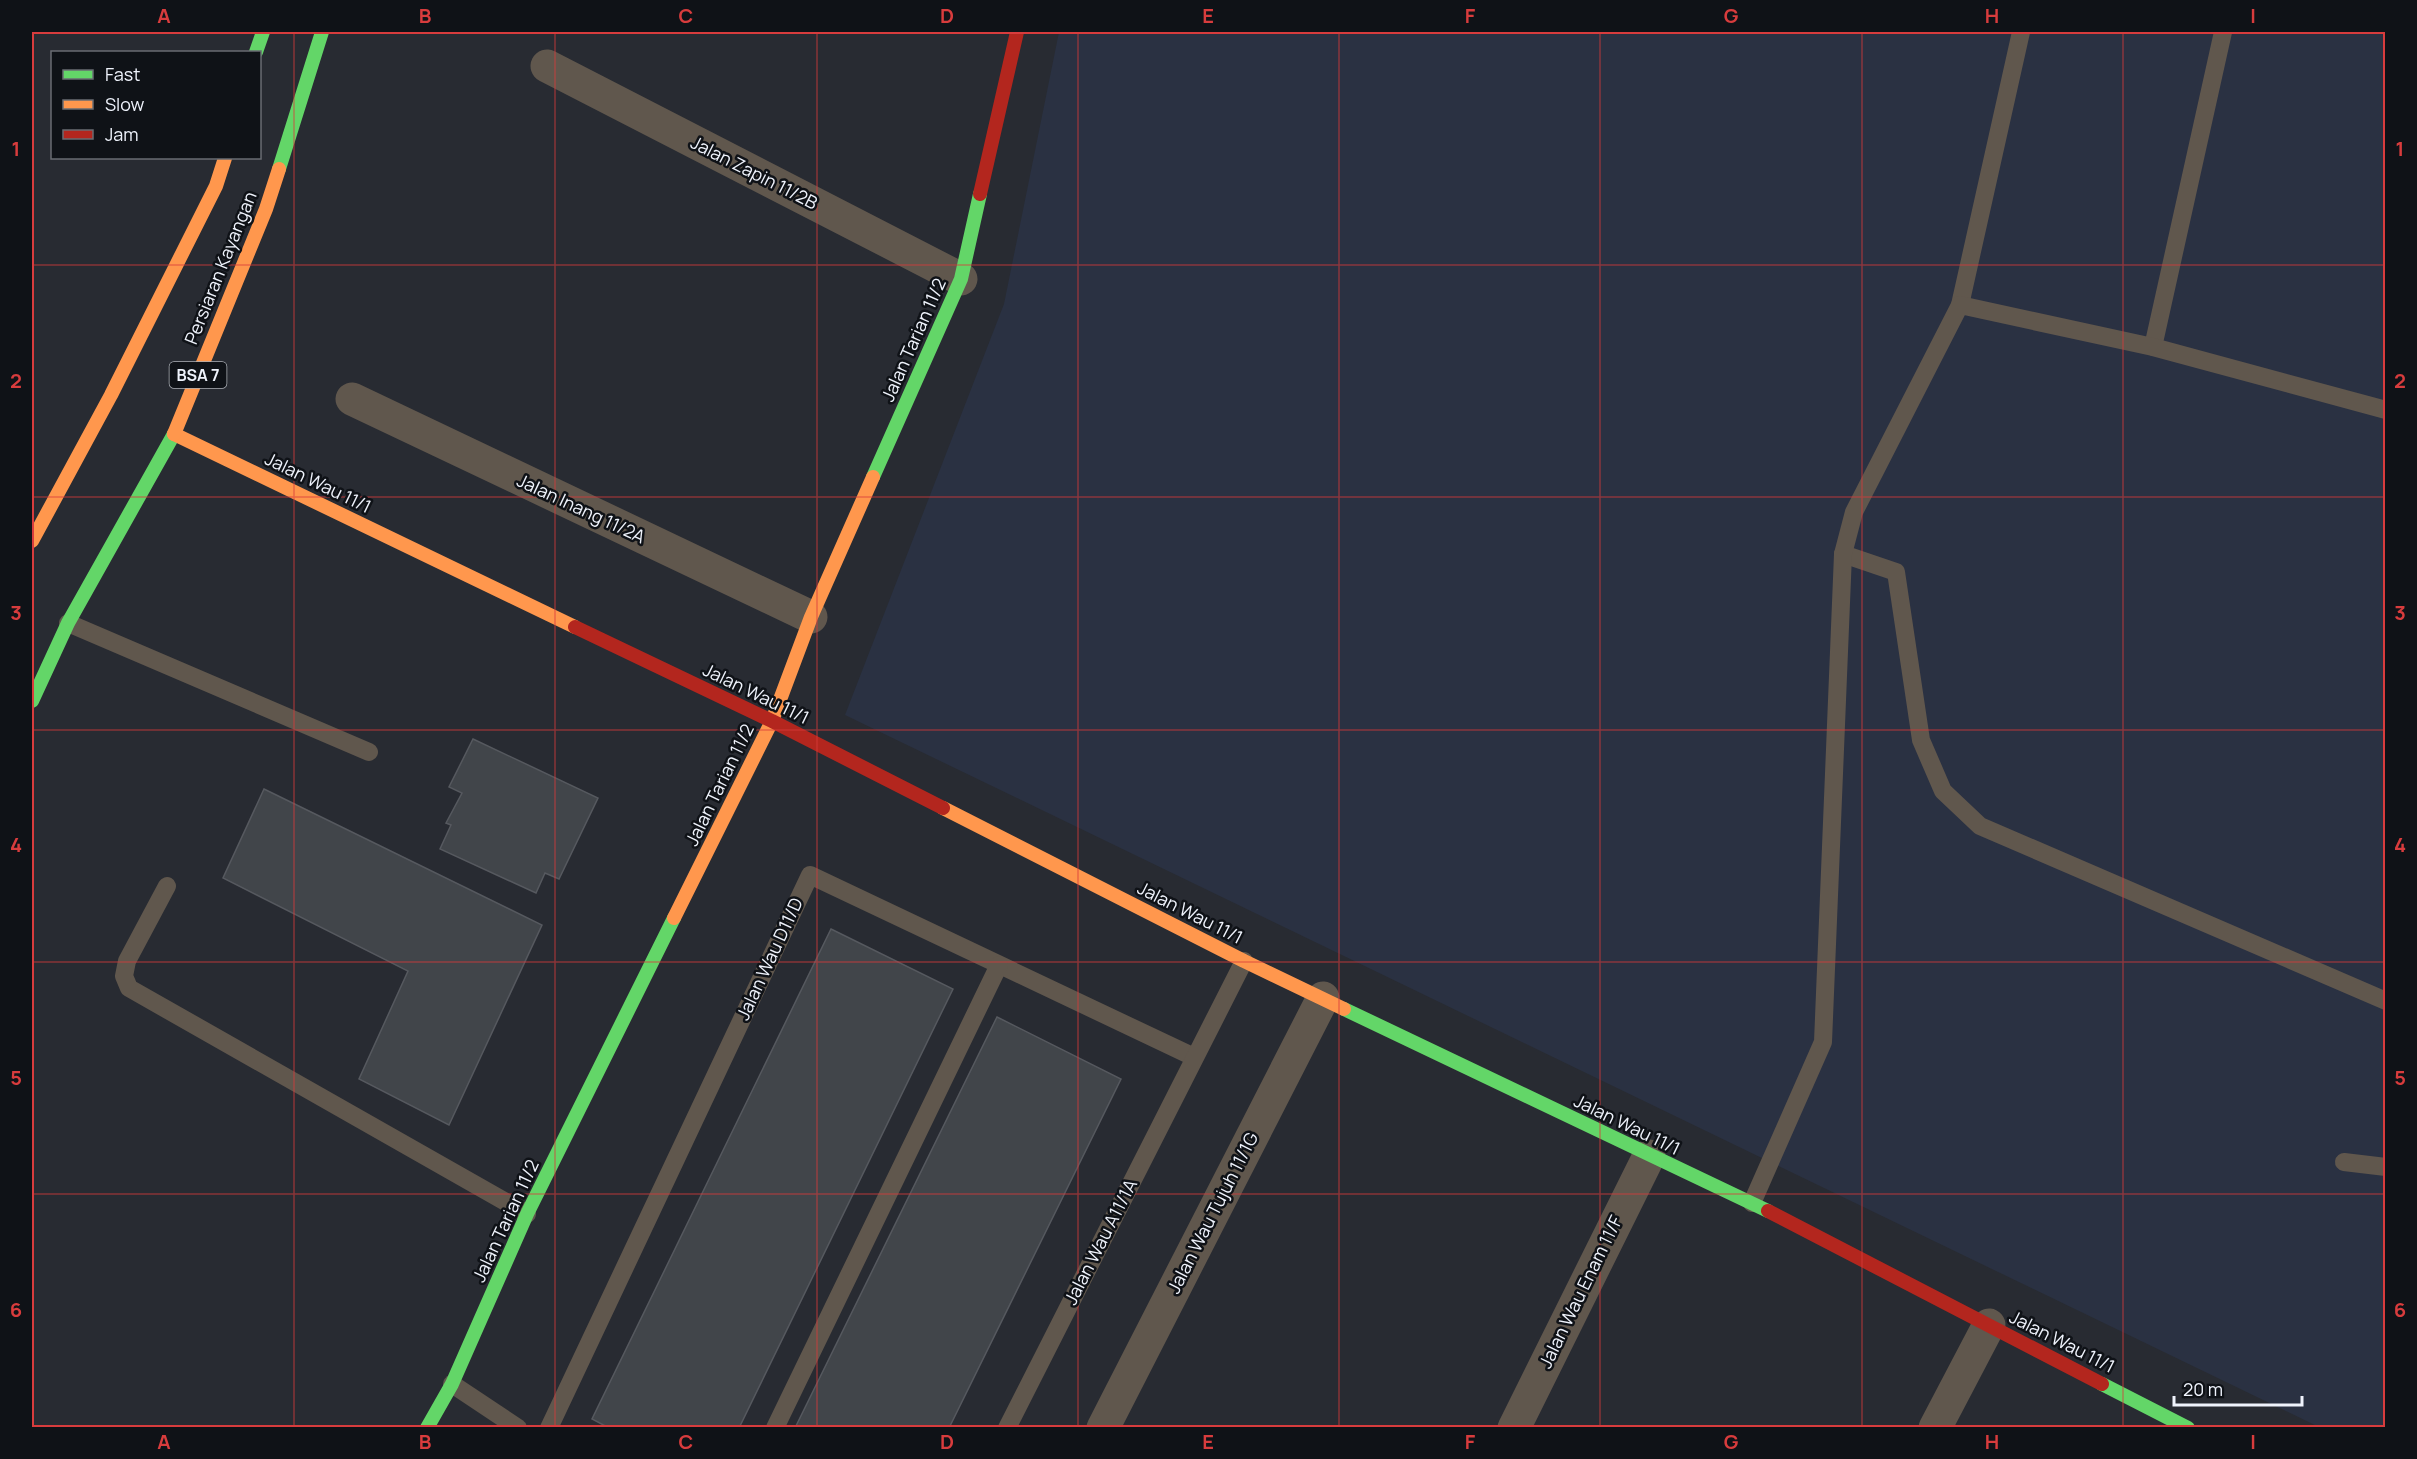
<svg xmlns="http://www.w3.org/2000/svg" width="2417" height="1459" font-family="Manrope,sans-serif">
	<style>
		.built { fill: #2a3142 }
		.building { fill: #41454a; stroke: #56595f; stroke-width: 1.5 }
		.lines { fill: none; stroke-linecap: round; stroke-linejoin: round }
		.lane { stroke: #60574d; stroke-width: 18 }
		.street { stroke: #60574d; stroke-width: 33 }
		.fast { stroke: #63d668; stroke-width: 14 }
		.slow { stroke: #ff974d; stroke-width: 14 }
		.jam { stroke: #b3261e; stroke-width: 14 }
		.grid { fill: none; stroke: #d83c3d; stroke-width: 1.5; stroke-opacity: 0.55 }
		.labels { text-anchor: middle; stroke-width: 5; stroke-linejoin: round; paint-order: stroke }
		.shield { fill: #0f1217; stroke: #acb0b7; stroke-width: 1.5 }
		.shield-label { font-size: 16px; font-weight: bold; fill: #eff3fc }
		.street-label { font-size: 18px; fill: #eff3fc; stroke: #0f1217 }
		.neatline { fill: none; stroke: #d83c3d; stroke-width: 2 }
		.grid-label { font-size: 20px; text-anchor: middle; font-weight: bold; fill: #d83c3d }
	</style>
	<rect width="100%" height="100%" fill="#282b32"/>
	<!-- built -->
	<path class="built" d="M1059 32H2385V1427H2319L845 715 1004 304Z"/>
	<!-- building -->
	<g class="building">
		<path d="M473 739 598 798 559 879 545 873 536 893 440 849 451 825 446 823 462 793 449 787Z"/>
		<path d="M264 789 542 925 449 1125 359 1079 408 971 223 878Z"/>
		<path d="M831 929 953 989 739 1428H609L592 1419Z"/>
		<path d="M997 1017 1121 1079 949 1428H795Z"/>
	</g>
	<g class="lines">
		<!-- lane -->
		<g class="lane">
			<path d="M1960 305 2021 32"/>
			<path d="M2153 347 2223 32"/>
			<path d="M1843 554 1896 572 1921 740 1943 791 1980 826 2386 1001"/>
			<path d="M68 623 369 752"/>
			<path d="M167 886 127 961 124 976 129 988 527 1214"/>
			<path d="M2344 1162 2386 1167"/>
			<path d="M1752 1203 1823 1042 1843 554 1854 512 1960 305 2153 347 2386 410"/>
			<path d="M452 1384 518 1428"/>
			<path d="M549 1428 810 875 1194 1057"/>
			<path d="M775 1428 999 965"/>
			<path d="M1007 1428 1244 961"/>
		</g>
		<!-- street -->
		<g class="street">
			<path d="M547 66 961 279"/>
			<path d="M352 399 811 617"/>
			<path d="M1103 1428 1323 998"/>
			<path d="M1514 1428 1649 1156"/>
			<path d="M1935 1428 1989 1325"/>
		</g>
		<!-- fast -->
		<g class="fast">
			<path d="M256 52 263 32"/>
			<path d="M279 169 322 32"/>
			<path d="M873 477 961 279 980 194"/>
			<path d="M32 701 68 623 174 434"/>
			<path d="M1344 1009 1768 1211"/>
			<path d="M2102 1384 2188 1428"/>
			<path d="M427 1428 452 1384 527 1214 674 918"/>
		</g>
		<!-- slow -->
		<g class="slow">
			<path d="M174 434 575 627"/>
			<path d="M174 434 266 209 279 169"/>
			<path d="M32 541 111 395 216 186 225 158"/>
			<path d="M943 808 1244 961 1344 1009"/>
			<path d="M674 918 772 721 811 617 873 477"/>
		</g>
		<!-- jam -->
		<g class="jam">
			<path d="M980 194 1017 32"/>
			<path d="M575 627 772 721 943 808"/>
			<path d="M1768 1211 2102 1384"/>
		</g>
	</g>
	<!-- grid -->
	<path class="grid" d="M294 32V1428M555 32V1428M817 32V1428M1078 32V1428M1339 32V1428M1600 32V1428M1862 32V1428M2123 32V1428M32 265H2386M32 497H2386M32 730H2386M32 962H2386M32 1194H2386"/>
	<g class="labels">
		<!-- shield labels -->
		<rect class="shield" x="169.5" y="362" width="57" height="26" rx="4.5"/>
		<g class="shield-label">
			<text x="198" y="381">BSA 7</text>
		</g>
		<!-- street labels -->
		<g class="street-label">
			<text transform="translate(754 173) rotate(27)" y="6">Jalan Zapin 11/2B</text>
			<text transform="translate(221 268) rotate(-68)" y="6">Persiaran Kayangan</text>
			<text transform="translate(914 340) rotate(-66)" y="6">Jalan Tarian 11/2</text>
			<text transform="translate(318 483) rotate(26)" y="6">Jalan Wau 11/1</text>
			<text transform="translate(581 509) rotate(25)" y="6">Jalan Inang 11/2A</text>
			<text transform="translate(756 694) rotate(26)" y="6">Jalan Wau 11/1</text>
			<text transform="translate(720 785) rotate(-64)" y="6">Jalan Tarian 11/2</text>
			<text transform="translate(1190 913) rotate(27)" y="6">Jalan Wau 11/1</text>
			<text transform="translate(770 959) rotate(-65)" y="6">Jalan Wau D11/D</text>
			<text transform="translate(1627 1125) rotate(26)" y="6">Jalan Wau 11/1</text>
			<text transform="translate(1213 1213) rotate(-63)" y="6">Jalan Wau Tujuh 11/1G</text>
			<text transform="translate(506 1221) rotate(-65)" y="6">Jalan Tarian 11/2</text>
			<text transform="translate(1101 1242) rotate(-63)" y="6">Jalan Wau A11/1A</text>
			<text transform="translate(1581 1292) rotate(-64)" y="6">Jalan Wau Enam 11/F</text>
			<text transform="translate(2062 1342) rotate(27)" y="6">Jalan Wau 11/1</text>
		</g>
	</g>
	<!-- border -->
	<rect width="2417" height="1459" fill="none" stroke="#0f1217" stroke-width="66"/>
	<!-- legend -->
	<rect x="51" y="51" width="210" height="108" fill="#0f1217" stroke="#696c73" stroke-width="1.5"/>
	<rect x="63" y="70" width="30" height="9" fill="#63d668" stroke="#696c73" stroke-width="1.5"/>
	<text x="105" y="81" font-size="18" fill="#eff3fc">Fast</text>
	<rect x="63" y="100" width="30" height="9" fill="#ff974d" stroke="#696c73" stroke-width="1.5"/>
	<text x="105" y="111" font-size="18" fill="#eff3fc">Slow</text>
	<rect x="63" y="130" width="30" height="9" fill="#b3261e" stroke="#696c73" stroke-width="1.5"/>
	<text x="105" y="141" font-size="18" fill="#eff3fc">Jam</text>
	<!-- scale -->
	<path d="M2174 1396v9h128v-9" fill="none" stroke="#eff3fc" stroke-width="3"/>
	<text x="2183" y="1396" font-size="18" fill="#eff3fc" stroke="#0f1217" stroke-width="4.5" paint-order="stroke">20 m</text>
	<rect x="33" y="33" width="2351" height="1393" class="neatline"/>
	<g class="grid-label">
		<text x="164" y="23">A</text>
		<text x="425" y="23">B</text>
		<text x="686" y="23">C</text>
		<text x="947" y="23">D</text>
		<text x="1208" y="23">E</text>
		<text x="1470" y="23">F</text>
		<text x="1731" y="23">G</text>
		<text x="1992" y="23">H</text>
		<text x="2253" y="23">I</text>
		<text x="16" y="156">1</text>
		<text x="2400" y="156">1</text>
		<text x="16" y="388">2</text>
		<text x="2400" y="388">2</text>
		<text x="16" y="620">3</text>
		<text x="2400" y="620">3</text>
		<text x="16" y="852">4</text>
		<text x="2400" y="852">4</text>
		<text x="16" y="1085">5</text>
		<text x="2400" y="1085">5</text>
		<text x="16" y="1317">6</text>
		<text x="2400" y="1317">6</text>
		<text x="164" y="1449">A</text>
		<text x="425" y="1449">B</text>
		<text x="686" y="1449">C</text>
		<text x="947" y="1449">D</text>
		<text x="1208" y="1449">E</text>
		<text x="1470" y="1449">F</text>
		<text x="1731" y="1449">G</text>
		<text x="1992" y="1449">H</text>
		<text x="2253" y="1449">I</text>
	</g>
</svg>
